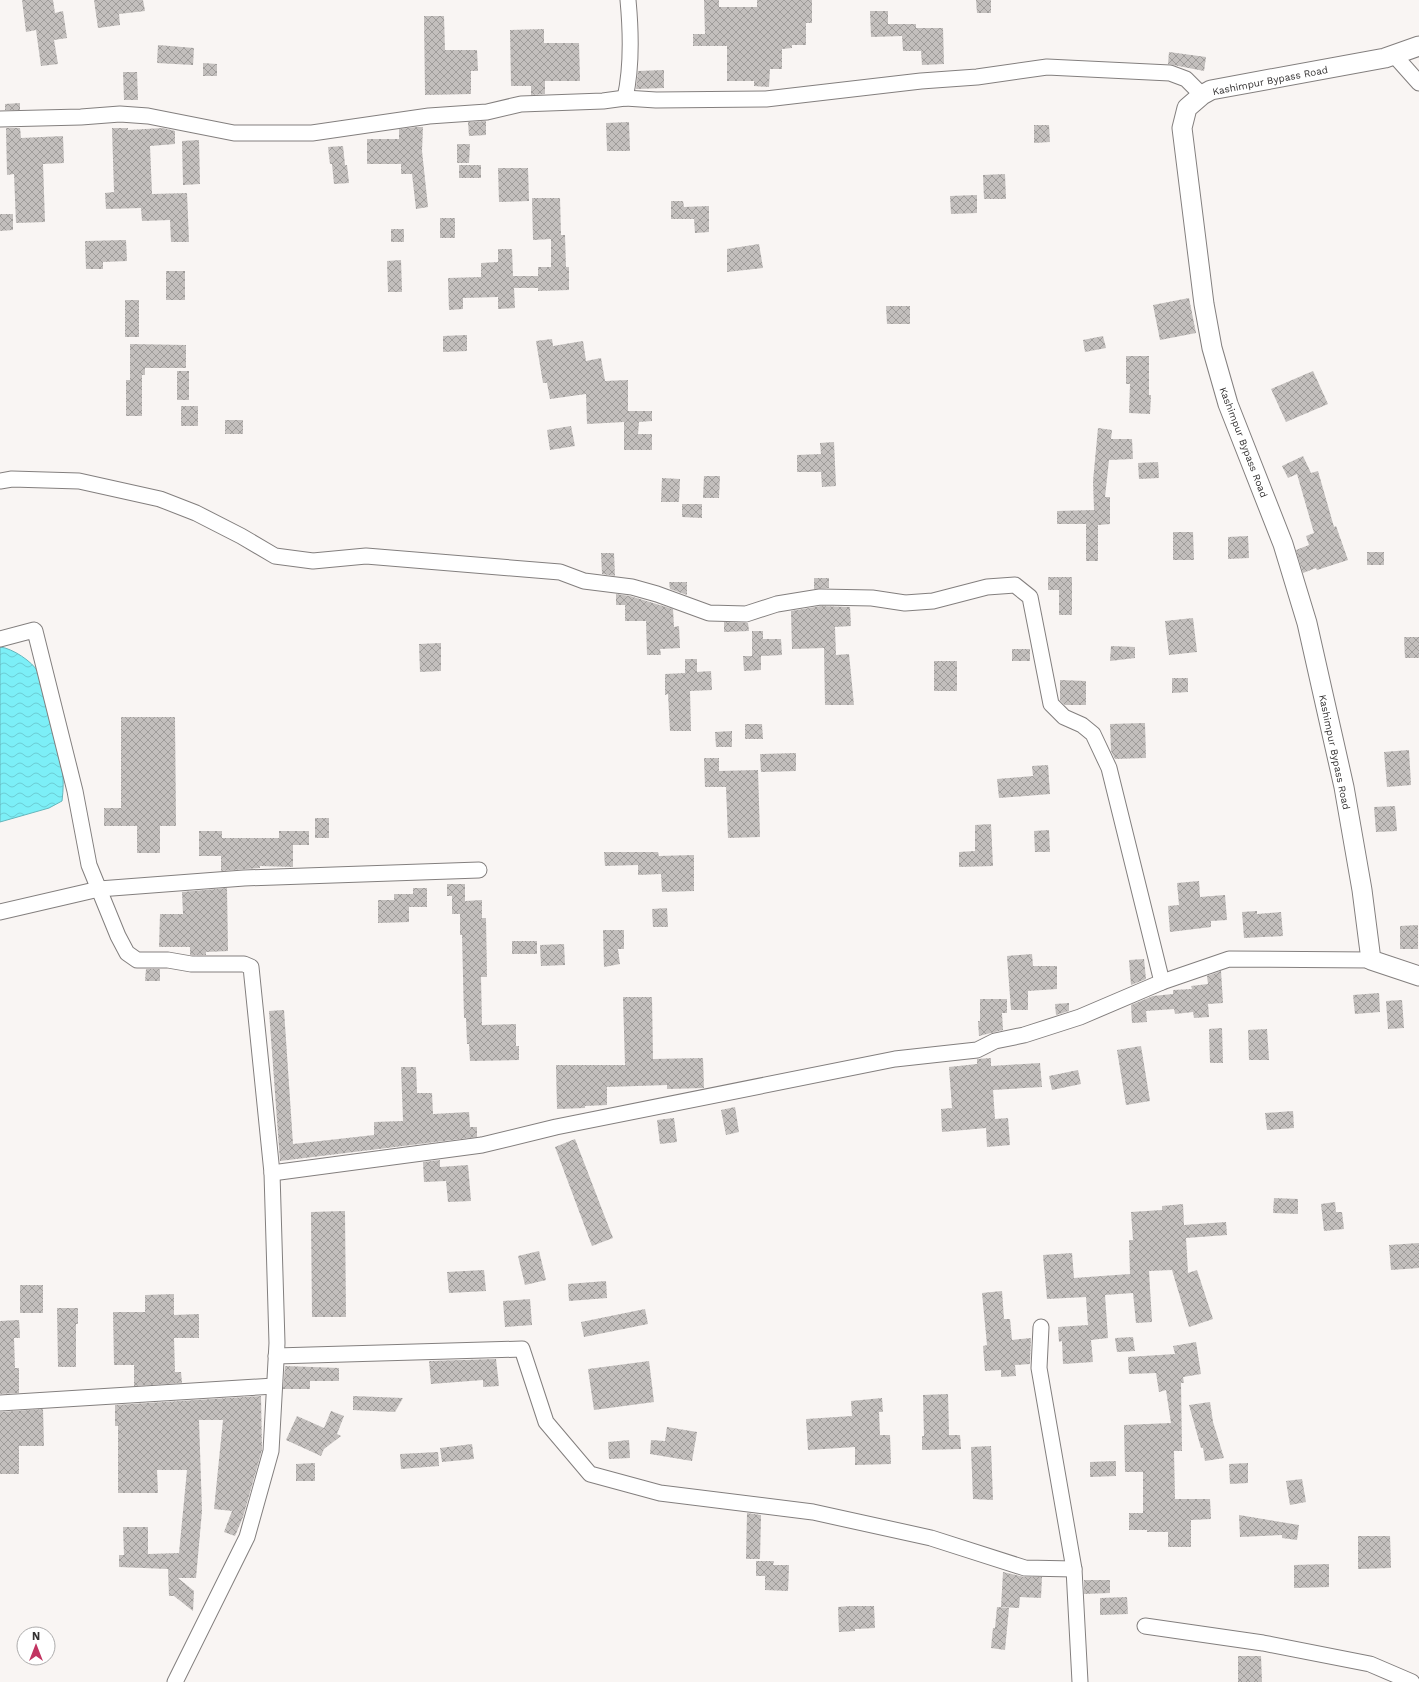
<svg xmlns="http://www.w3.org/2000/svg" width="1419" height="1682" font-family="'Work Sans',sans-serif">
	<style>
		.water { fill: url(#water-waves); stroke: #66b6bc }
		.building { fill: url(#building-cross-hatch) }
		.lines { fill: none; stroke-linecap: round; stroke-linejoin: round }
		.minor-casing { stroke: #837f7e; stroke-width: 17 }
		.major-casing { stroke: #837f7e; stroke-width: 21 }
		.minor { stroke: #fff; stroke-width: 15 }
		.major { stroke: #fff; stroke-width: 19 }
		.labels { text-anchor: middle; stroke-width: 3; stroke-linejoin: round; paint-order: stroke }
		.street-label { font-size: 10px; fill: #343232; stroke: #fff }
	</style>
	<defs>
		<pattern id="water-waves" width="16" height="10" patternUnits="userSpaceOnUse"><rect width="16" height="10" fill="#7ceff7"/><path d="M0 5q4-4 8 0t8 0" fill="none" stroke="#6ccdd4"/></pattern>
		<pattern id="building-cross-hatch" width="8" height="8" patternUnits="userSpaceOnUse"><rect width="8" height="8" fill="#c3bfbd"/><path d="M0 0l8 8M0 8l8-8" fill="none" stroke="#9f9c9a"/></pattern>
	</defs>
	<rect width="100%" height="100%" fill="#f9f5f3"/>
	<!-- water -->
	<path class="water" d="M0 647C12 648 33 662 38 672 50 714 68 757 62 801L49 808 0 822Z"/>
	<!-- building -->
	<g class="building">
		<path d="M22 0H53L55 13 63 11 67 38 54 40 58 64 41 66 36 30 26 32Z"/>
		<path d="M94 0H143L145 11 119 14 120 25 98 28Z"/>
		<path d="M704 0H719V7H757V0H812V23H806V45H792V48L782 49V69H770L769 87 754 86V81H727V46H693V34H705Z"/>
		<path d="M976 0H991V13H977Z"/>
		<path d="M870 11H888V24H916V28H943L944 64 922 65 921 51H903L902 36 871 37Z"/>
		<path d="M424 16H444L445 50H477L478 71H471V94L425 95Z"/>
		<path d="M544 29V43H579L580 81H545V94L531 95V86H511L510 30Z"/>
		<path d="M158 45 194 48 193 65 157 63Z"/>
		<path d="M1169 52 1206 57 1204 71 1168 64Z"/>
		<path d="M203 63 217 64V76H203Z"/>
		<path d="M664 70V88L636 89 638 71Z"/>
		<path d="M123 72H137L138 100H124Z"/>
		<path d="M20 103V110H5V104Z"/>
		<path d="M486 121V135L469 136 468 122Z"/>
		<path d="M629 122 630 151H607L606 123Z"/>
		<path d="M1034 125H1049L1050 142 1034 143Z"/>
		<path d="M417 127H423L422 151 428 207 416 209 412 174H401V164H367V139H399V129Z"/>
		<path d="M6 128H20L21 138 63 136 64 163 43 164 45 222 16 223 14 174 7 175Z"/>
		<path d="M112 128H128V130L163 128 175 131V144L150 146 152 194 187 193 189 242H171L170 220 142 221 141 208 106 209 105 193 114 192Z"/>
		<path d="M199 140 200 184 183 185 182 141Z"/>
		<path d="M457 144H470L469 163H457Z"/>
		<path d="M343 146 345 165H347L349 183 334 184 332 164H330L328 147Z"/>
		<rect x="459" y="165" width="22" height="13"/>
		<path d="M498 168H528L529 201 499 202Z"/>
		<path d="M1005 174 1006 199H984L983 175Z"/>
		<path d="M977 195V213L951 214 950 196Z"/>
		<path d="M532 198H560L561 235H565L566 267H569V290L538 291V288H514L515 308 498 309V297L463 298V309L449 310 448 278 481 277V263L498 262V249H512L513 276H538V267H551V239L533 240Z"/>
		<path d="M671 201H683L684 207 709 206V232L695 233 694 219H671Z"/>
		<path d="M0 214H13V230L0 231Z"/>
		<rect x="440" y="218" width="15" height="20"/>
		<rect x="391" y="229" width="13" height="13"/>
		<path d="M126 240 127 261 103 262V269H86L85 241Z"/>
		<path d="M759 244 763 268 727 272V249Z"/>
		<path d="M401 260 402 292H388L387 261Z"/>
		<rect x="166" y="271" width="19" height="29"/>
		<path d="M1189 298 1196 333 1160 340 1153 305Z"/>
		<rect x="125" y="300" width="14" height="37"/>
		<path d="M886 306H910V324H887Z"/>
		<path d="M467 335V351L443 352V336Z"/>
		<path d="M1103 336 1106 348 1085 352 1083 340Z"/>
		<path d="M552 339 553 346 583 341 586 361 601 358 605 381 628 380V411H652V421L639 422 638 434H652V450H624V422L587 424 586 394 550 399 547 383H543L536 341Z"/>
		<path d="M130 344 186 345V368H145V375H142V416H126V380H130Z"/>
		<path d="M1126 356H1149V395H1151L1150 414 1129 413 1130 384H1126Z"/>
		<rect x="177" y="371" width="12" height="29"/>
		<path d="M1313 371 1328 404 1286 422 1271 389Z"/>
		<rect x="181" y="406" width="17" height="20"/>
		<rect x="225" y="420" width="18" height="14"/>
		<path d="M571 426 575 446 550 450 547 430Z"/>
		<path d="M1098 428 1112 430 1111 439H1132L1133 459 1109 460 1105 497H1110V524L1098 525V561H1086V524H1057V511L1094 510 1093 481Z"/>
		<path d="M834 442 836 486 822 487 821 472H797V455L821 454 820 443Z"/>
		<path d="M1303 456 1311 473 1318 471 1334 527 1336 526 1348 560 1317 570 1316 568 1303 573 1296 550 1309 545 1306 536 1314 533 1297 474 1288 478 1282 466Z"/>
		<path d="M1158 462 1159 478 1139 479 1138 463Z"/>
		<path d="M704 476H720L719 498H703Z"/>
		<path d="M662 478 680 479 679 502H661Z"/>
		<path d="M682 504H702V518L682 517Z"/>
		<path d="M1173 532H1193L1194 560H1173Z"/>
		<path d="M1248 536 1249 558 1228 559V537Z"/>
		<rect x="1367" y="552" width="17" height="13"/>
		<path d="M601 553H614L615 576 602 574Z"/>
		<path d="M1048 577H1072V615H1059V590H1048Z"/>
		<path d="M814 578H829V588L814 589Z"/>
		<path d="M669 582H687V595L670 589Z"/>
		<path d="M616 594 630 596 673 609 674 627 679 626 680 648 660 649 661 655H647L646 621H625V605H616Z"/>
		<path d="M821 606 850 607 851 626 835 627 836 655 849 654 854 705H825L824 648 792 649 791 611Z"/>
		<path d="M1193 618 1197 652 1169 655 1165 621Z"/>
		<path d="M724 622 748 623 749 631 724 632Z"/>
		<path d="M752 631H763V639H781L782 655 761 656V670L744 671 743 656H752Z"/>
		<path d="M1404 637H1419V658H1405Z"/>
		<path d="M441 643V671L420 672 419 644Z"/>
		<path d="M1111 646 1135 647V658L1110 661Z"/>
		<rect x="1012" y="649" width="18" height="12"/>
		<path d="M685 659H697V672L711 671 712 690 690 691 691 731H670L668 694 665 695V674L685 673Z"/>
		<rect x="934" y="661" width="23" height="30"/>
		<path d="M1172 678H1188V692L1172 693Z"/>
		<path d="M1060 680 1086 681V705H1065L1060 700Z"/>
		<path d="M121 717H175L176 826H160V853H137V826H104V808H121Z"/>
		<path d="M1145 723 1146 758 1115 759 1111 751 1110 724Z"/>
		<path d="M745 724H762L763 739H745Z"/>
		<path d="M732 731V747H716L715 732Z"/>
		<path d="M1409 750 1411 785 1387 787 1384 752Z"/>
		<path d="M796 753V771L761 772 760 754Z"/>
		<path d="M704 758H719V771L758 770 760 837 728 838 726 787H705Z"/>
		<path d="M1048 765 1050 794 999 798 997 779 1033 776 1032 766Z"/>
		<path d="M1395 806 1397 831 1376 832 1374 807Z"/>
		<rect x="315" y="818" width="14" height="20"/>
		<path d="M991 824 993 866 959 867V852L975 851V825Z"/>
		<path d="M1049 830 1050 852H1035L1034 831Z"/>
		<path d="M199 831H222V838H279V831H309V845H293V867L260 866V868L221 871V856H199Z"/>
		<path d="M604 852H658L659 856 694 855V891L662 892 661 874 638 875V865L605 866Z"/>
		<path d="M1199 881 1200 897 1225 895 1227 920 1211 921V927L1170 932 1168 906 1179 905 1177 883Z"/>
		<path d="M447 884H465V901L482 900V918H486L487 977H481L482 1025 516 1024V1046H519V1060L470 1061 469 1044H467L466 1018H464L462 935H460V914H452V896H447Z"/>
		<path d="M227 888 228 951 206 952V955H190V947H159L160 914H183L182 892Z"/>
		<path d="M413 888H427V907H409V922L378 923V900H394V894H413Z"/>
		<path d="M667 908 668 927H653L652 909Z"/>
		<path d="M1257 911V914L1281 912 1283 936 1244 938 1242 912Z"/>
		<path d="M1418 925V949H1400V926Z"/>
		<path d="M603 930H624V949H618L620 964 604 967Z"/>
		<rect x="512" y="941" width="25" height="13"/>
		<path d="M564 944 565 965 541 966 540 945Z"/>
		<path d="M1032 954 1033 966H1057V989L1028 991V1010H1011L1007 956Z"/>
		<path d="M1144 959 1146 979 1131 985 1129 960Z"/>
		<path d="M146 969H160V981H145Z"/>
		<path d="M1221 971 1223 1003 1208 1004 1209 1017 1194 1018 1193 1012 1175 1014 1174 1009 1146 1011 1147 1022 1132 1023 1131 1005 1153 996 1173 994V990L1192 989 1191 986 1208 984 1207 976Z"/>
		<path d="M1379 993 1380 1012 1355 1014 1353 995Z"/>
		<path d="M623 997H652L653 1059 703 1058 704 1088 667 1089V1085L607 1087V1105L585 1106V1108L557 1109 556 1065H625Z"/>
		<path d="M980 999H1007V1013H1002L1003 1030 979 1036 978 1021H980Z"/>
		<path d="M1402 1000 1404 1028 1388 1029 1386 1001Z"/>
		<path d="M1069 1003V1011L1056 1015 1055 1004Z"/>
		<path d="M284 1010 293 1144 374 1135V1122L403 1121 401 1067H416L417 1093H432L433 1114 469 1112 470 1127H477V1137L280 1161 269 1011Z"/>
		<path d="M1222 1028 1223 1063H1210L1209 1029Z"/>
		<path d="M1267 1029 1269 1060H1249L1248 1030Z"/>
		<path d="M1141 1046 1150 1101 1126 1105 1117 1050Z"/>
		<path d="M991 1058V1066L1040 1063 1042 1087 993 1090 995 1119 1008 1118 1010 1145 987 1147 986 1128 942 1132 941 1109 952 1108 949 1067 977 1064V1059Z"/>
		<path d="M1078 1070 1081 1084 1052 1090 1049 1076Z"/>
		<path d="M735 1107 739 1132 726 1135 721 1110Z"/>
		<path d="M1293 1111 1294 1128 1267 1130 1265 1113Z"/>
		<path d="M674 1118 677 1142 660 1144 657 1120Z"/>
		<path d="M575 1139 613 1238 592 1246 555 1147Z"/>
		<path d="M440 1160V1167L468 1165 471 1201 448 1202 446 1181 424 1182 423 1162Z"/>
		<path d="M1274 1198 1298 1199V1214L1273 1213Z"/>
		<path d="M1335 1202 1336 1212H1342L1344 1229 1324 1231 1321 1204Z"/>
		<path d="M1183 1204 1184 1225 1226 1222 1227 1235 1186 1238 1188 1273 1197 1270 1213 1319 1189 1327 1172 1270 1149 1271 1152 1322 1136 1323 1133 1293 1105 1295 1108 1338 1091 1340 1093 1362 1063 1364 1062 1341 1059 1342 1058 1327 1088 1325 1086 1297 1047 1299 1043 1255 1072 1253 1074 1278 1130 1274 1129 1240H1133L1131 1212 1162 1210V1206Z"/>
		<path d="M345 1211 346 1317H312L311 1212Z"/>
		<path d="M1419 1243V1268L1391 1270 1389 1245Z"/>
		<path d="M539 1251 546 1280 525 1285 518 1256Z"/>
		<path d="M484 1270 486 1291 449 1293 447 1272Z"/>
		<path d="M606 1281 607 1298 569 1301 568 1284Z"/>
		<rect x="20" y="1285" width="23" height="28"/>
		<path d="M1002 1291 1004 1319H1010L1012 1340 1031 1338 1030 1364 1015 1365 1016 1376 1001 1377V1370L985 1371 983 1346 987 1345 982 1293Z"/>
		<path d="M174 1294V1315L199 1314V1338H174L175 1372H181L182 1383 134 1386V1365H114L113 1312H145V1295Z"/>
		<path d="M530 1299 532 1325 505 1327 503 1301Z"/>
		<path d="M57 1308H78V1324H76V1367H58Z"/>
		<path d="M645 1309 648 1324 584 1337 581 1322Z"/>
		<path d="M19 1320 20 1338H14L15 1368H19V1393L0 1394V1321Z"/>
		<path d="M1133 1337 1135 1351 1117 1352 1115 1338Z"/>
		<path d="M1196 1342 1201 1374 1183 1377 1184 1383H1181L1182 1451H1174L1175 1499H1210L1211 1519 1191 1520V1547H1168V1532H1147V1530H1129V1513H1143V1472H1125L1124 1425 1171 1423 1166 1390 1159 1392 1156 1373 1129 1374 1128 1357 1175 1354 1173 1346Z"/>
		<path d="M496 1359 499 1386 483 1387V1380L431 1384 429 1361Z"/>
		<path d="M649 1361 654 1402 594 1410 588 1369Z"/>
		<path d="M285 1366 339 1368V1381H310V1389H283Z"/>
		<path d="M948 1394 949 1435H960L961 1449 922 1450V1436H924L923 1395Z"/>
		<path d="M261 1396 262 1450 243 1517 235 1536 224 1532 232 1511 214 1509 223 1420H199L202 1511 196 1578H178L194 1591 193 1611 174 1596H169L168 1569 119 1567V1555H124L123 1527H148V1554L179 1553 187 1470H157L158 1493H118V1426H115V1405Z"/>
		<path d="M353 1396 403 1398 395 1412 353 1410Z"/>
		<path d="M882 1398 883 1412H879L880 1435H890L891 1464 855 1465V1447L808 1450 806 1419 852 1416 851 1401Z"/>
		<path d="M1210 1402 1213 1422 1224 1458 1205 1461 1203 1448H1201L1189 1405Z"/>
		<path d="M43 1409 44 1446H19V1474H0V1412Z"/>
		<path d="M331 1411 344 1416 337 1434 341 1436 324 1449 321 1456 286 1440 297 1416 324 1428Z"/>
		<path d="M667 1427 697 1432 692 1461 650 1454 651 1440 665 1441Z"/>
		<path d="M629 1440 630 1458 609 1459 608 1442Z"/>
		<path d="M472 1444 474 1459 442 1462 440 1448Z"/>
		<path d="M991 1446 993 1500 973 1499 971 1447Z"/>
		<path d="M438 1452 439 1466 401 1469 400 1454Z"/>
		<path d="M1116 1461V1476L1090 1477V1462Z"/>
		<path d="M315 1463V1481H296V1464Z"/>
		<path d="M1248 1463V1483L1230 1484 1229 1464Z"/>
		<path d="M1302 1479 1306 1502 1290 1505 1286 1481Z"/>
		<path d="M747 1513 761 1515 760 1559H746Z"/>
		<path d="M1239 1515 1299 1525 1297 1540 1282 1538V1535L1240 1537Z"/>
		<path d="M1358 1536H1390L1391 1568 1358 1569Z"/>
		<path d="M756 1561H774L773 1565H789L788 1591 765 1590V1576H756Z"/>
		<path d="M1329 1564V1587L1294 1588V1565Z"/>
		<path d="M1003 1572 1025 1577H1042L1041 1598 1020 1597 1019 1608 1001 1607Z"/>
		<path d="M1084 1580H1110V1593L1084 1594Z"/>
		<path d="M1127 1597 1128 1614 1100 1615V1598Z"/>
		<path d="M850 1606H874L875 1628 855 1629V1631L839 1632 838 1607Z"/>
		<path d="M997 1607 1009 1608 1005 1650 991 1648 993 1628H995Z"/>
		<path d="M1238 1656H1261L1262 1682H1238Z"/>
	</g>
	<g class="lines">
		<defs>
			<g id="minor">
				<path d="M1394 55 1419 83"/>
				<path d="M625 98C632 67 631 32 628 0"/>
				<path d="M0 119 81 117 120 114 148 116 234 133H312L429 116 487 112 521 104 603 101 625 98 656 100 766 99 921 81 977 77 1047 67 1170 73 1186 79 1202 95"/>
				<path d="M0 481 12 479 79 481 160 499 196 513 241 536 275 556 313 561 366 556 560 572 584 581 632 587 657 594 709 613 746 614 777 604 820 597 872 598 905 603 933 601 987 587 1015 585 1030 597 1051 704 1064 717 1082 725 1093 734 1109 768 1162 982"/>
				<path d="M0 639 34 630 35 631 75 791 89 865 118 936 127 953 137 960H168L191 964H244L251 967 272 1173 277 1343 271 1451 247 1537 175 1682"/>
				<path d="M0 912 99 889 244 878 479 870"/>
				<path d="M272 1173 482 1145 556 1127 895 1059 977 1050 995 1041 1024 1035 1080 1017 1162 982 1229 959 1371 960"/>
				<path d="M1041 1327 1039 1368 1074 1569 1080 1682"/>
				<path d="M276 1356 522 1349 546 1422 590 1474 660 1493 813 1512 931 1538 1025 1568 1074 1569"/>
				<path d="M0 1403 274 1386"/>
				<path d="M1145 1626 1263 1643 1370 1664 1412 1682"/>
			</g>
			<path id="major" d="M1419 46 1385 58 1211 90 1202 95 1187 108 1182 128 1204 304 1212 348 1228 404 1283 544 1307 623 1344 787 1362 890 1371 960 1419 976"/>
		</defs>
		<!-- minor casing -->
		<use href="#minor" class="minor-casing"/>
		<!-- major casing -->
		<use href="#major" class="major-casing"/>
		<!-- minor -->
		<use href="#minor" class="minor"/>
		<!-- major -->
		<use href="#major" class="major"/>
	</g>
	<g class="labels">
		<!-- street labels -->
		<g class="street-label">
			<text transform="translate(1270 80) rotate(-11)" y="4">Kashimpur Bypass Road</text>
			<text transform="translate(1244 442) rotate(69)" y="4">Kashimpur Bypass Road</text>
			<text transform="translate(1335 752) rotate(78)" y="4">Kashimpur Bypass Road</text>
		</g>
	</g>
	<!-- north arrow -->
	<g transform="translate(36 1646)"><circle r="19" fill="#ffffff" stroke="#aeadad"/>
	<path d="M0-3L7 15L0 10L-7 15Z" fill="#c23461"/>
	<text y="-6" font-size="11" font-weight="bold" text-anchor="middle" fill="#343232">N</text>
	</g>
</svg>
